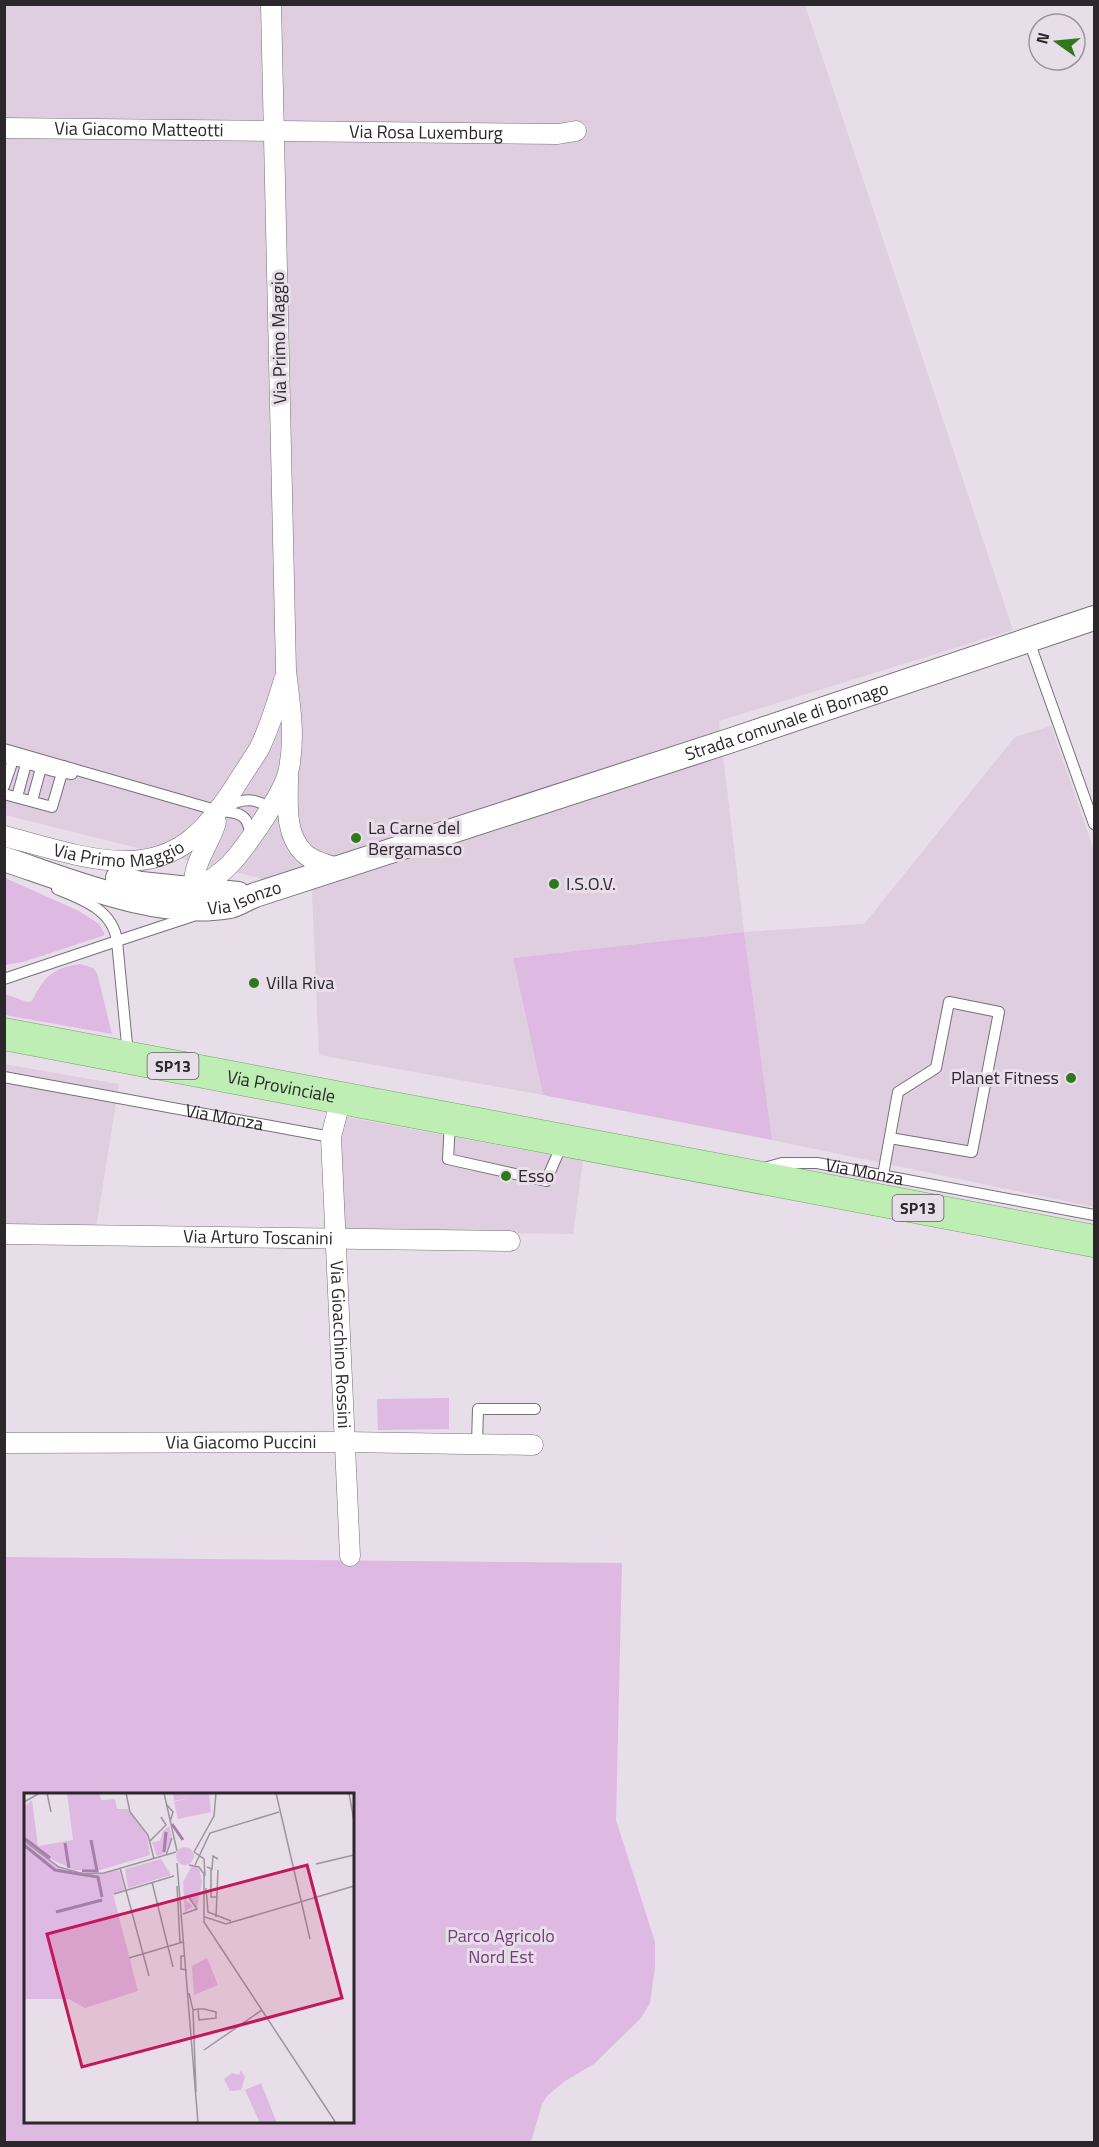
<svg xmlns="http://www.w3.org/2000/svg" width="1099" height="2147" font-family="'Titillium Web',sans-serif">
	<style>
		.built { fill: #decedf }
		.green { fill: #deb9e1; fill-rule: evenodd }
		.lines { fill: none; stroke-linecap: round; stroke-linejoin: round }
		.service-casing { stroke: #786f78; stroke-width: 12 }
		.minor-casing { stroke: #786f78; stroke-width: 21 }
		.tertiary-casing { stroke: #786f78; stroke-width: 26 }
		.primary-casing { stroke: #70a165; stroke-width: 33 }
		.service { stroke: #fff; stroke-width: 10 }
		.minor { stroke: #fff; stroke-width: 20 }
		.tertiary { stroke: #fff; stroke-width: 24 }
		.primary { stroke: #bfeeb5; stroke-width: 32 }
		.poi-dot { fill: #30781d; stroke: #e8dee9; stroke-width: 2 }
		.labels { text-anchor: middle; stroke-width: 6; stroke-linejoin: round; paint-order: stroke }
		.shield { fill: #e8dee9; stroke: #645e64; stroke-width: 1.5 }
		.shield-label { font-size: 16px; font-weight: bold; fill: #2b272b }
		.street-label { font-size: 18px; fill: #2b272b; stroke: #e8dee9 }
		.poi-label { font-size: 18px; fill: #2b272b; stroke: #e8dee9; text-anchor: start }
		.park-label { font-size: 18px; fill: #743f79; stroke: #e8dee9 }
		.inset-river { fill: none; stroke: #a77eaa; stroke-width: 3 }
		.inset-road { fill: none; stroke: #9c959d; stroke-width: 1.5 }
		.view { fill: #c2185b; fill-opacity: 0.15; stroke: #c2185b; stroke-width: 3 }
		.inset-edge { fill: none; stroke: #2b272b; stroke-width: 3 }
	</style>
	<rect width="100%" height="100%" fill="#e8dee9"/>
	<!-- built -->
	<g class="built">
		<path d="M5 5H805L1013 630 719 721 744 932 864 924 1015 737 1051 726 1094 850V1207L772 1140 744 932 513 958 543 1095 319 1055 312 891 5 815Z"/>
		<path d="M4 1064 119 1084 96 1228 5 1227Z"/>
		<path d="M346 1117 583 1161 573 1234 344 1231 340 1137Z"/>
	</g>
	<!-- green -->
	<g class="green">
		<path d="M5 878 79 911 99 924 105 935 23 962 5 965Z"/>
		<path d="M744 932 772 1140 543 1095 513 958Z"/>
		<path d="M80 964 93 968 97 973 112 1034 5 1015V994L27 1002 32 1001C44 977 52 968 80 964Z"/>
		<path d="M449 1398V1429L378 1430 377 1399Z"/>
		<path d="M5 1557 622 1563 616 1820 655 1942V1967L650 2003 641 2018 594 2064 565 2081 547 2096 542 2104 531 2142H5ZM26 1794H352V2122H26Z"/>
	</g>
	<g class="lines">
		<defs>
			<g id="service">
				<path d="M1029 641 1094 824"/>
				<path d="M4 749 219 811C240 812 250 815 250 838"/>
				<path d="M4 757 53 771 72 774"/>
				<path d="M4 786 13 760"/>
				<path d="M4 794 52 807 64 766"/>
				<path d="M17 797 26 764"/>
				<path d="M32 801 41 768"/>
				<path d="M226 807C244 797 258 798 274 811"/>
				<path d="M57 889C82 899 113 910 117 941L193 916"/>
				<path d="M4 979 117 941 128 1055"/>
				<path id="s1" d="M4 1077 331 1137"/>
				<path d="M450 1122 448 1159 546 1181 563 1142"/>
				<path id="s2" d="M764 1168 782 1163H817L1094 1215"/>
				<path d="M883 1175 898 1092 936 1068 949 1002 999 1012 972 1152 890 1138"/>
				<path d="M477 1444 478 1409H535"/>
			</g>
			<g id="minor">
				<path id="s3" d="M4 128 558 134 576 131"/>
				<path d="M288 777C288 802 284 834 304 853 312 861 327 865 338 868"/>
				<path id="s4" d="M4 836C42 846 87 861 126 861 180 861 207 829 234 788 242 775 251 762 259 749 270 727 277 703 284 680"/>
				<path d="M191 893C202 885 215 878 225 869 242 854 283 794 288 773 296 739 290 705 286 671L271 4"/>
				<path d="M200 898C183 873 210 846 216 822"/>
				<path id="s5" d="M341 1098 331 1137 350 1556"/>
				<path id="s6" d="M4 1234 510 1241"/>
				<path id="s7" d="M4 1443 346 1442 533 1445"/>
			</g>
			<g id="tertiary">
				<path id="s8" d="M4 859C70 881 160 919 230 906 238 904 247 898 255 895L732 740 1094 618"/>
				<path d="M118 878 141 884 238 894"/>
			</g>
			<g id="primary">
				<path id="s9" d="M4 1034 1094 1241"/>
			</g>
		</defs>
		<!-- service casing -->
		<use href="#service" class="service-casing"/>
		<!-- minor casing -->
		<use href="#minor" class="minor-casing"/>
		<!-- tertiary casing -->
		<use href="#tertiary" class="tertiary-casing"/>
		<!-- primary casing -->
		<use href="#primary" class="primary-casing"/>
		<!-- service -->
		<use href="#service" class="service"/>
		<!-- minor -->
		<use href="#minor" class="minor"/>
		<!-- tertiary -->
		<use href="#tertiary" class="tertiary"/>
		<!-- primary -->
		<use href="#primary" class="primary"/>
	</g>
	<!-- markers -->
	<g class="poi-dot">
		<circle cx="356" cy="838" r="6"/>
		<circle cx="554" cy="884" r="6"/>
		<circle cx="254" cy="983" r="6"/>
		<circle cx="1071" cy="1078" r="6"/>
		<circle cx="506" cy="1176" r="6"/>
	</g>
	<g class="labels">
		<!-- shield labels -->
		<g class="shield">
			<rect x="147.5" y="1053" width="51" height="26" rx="4.5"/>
			<rect x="892.5" y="1195" width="51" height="26" rx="4.5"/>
		</g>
		<g class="shield-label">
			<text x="173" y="1072">SP13</text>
			<text x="918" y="1214">SP13</text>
		</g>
		<!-- street labels -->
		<g class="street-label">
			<text dy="6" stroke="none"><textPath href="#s3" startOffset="135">Via Giacomo Matteotti</textPath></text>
			<text dy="6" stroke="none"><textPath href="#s3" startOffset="422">Via Rosa Luxemburg</textPath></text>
			<text transform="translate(279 338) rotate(-91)" y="6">Via Primo Maggio</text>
			<text dy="6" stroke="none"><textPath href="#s8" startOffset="820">Strada comunale di Bornago</textPath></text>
			<text dy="6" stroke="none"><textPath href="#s4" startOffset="118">Via Primo Maggio</textPath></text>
			<text dy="6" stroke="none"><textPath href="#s8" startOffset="249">Via Isonzo</textPath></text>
			<text dy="6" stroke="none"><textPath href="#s9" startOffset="282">Via Provinciale</textPath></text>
			<text dy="6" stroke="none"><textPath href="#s1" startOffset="224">Via Monza</textPath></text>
			<text dy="6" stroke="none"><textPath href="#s2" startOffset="102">Via Monza</textPath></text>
			<text dy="6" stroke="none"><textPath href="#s6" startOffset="254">Via Arturo Toscanini</textPath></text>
			<text dy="6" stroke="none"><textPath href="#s5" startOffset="248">Via Gioacchino Rossini</textPath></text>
			<text dy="6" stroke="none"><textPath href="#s7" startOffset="237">Via Giacomo Puccini</textPath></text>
		</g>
		<!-- poi labels -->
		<g class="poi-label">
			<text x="368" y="834">La Carne del<tspan x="368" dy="21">Bergamasco</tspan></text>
			<text x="566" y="890">I.S.O.V.</text>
			<text x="266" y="989">Villa Riva</text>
			<text x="1059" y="1084" text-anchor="end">Planet Fitness</text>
			<text x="518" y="1182">Esso</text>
		</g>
		<!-- park labels -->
		<g class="park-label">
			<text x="501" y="1942">Parco Agricolo<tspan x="501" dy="21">Nord Est</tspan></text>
		</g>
	</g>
	<!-- overview -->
	<g transform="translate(24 1793)">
		<rect width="330" height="330" fill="#e8dee9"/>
		<path d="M43 0H75L77 7 91 6 93 16H104L123 43 126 62 73 78 50 77 29 67 0 44V14L8 7 14 53 49 47ZM149 0H185L187 19 154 26 150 9 165 5 150 8ZM145 33 148 46 140 61 133 63 128 49 136 48 139 38ZM0 49 43 79 66 83 95 77 101 97 89 101 114 198 61 215 45 206H0ZM152 63a9 9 0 1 1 18 0a9 9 0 1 1-18 0ZM137 66 147 82 104 95 101 76ZM168 73 175 75 178 89 173 115 163 102 162 108 169 113 161 119 159 89ZM183 165 194 192 170 202 168 173ZM217 277 221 284 217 297 206 298 200 286 208 280 215 282ZM237 290 253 330H236L221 297Z" fill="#deb9e1"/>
		<path class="inset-river" d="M148 31 159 47M0 45 26 65M41 50 45 75M0 52 31 77 74 84 78 104M140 59 142 39M58 78H73L67 47M32 119 78 107"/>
		<path class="inset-road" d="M23 0 27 19M102 0 106 19 124 42 130 66M140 0 153 58M252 0 286 146M325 0 330 28M0 9 16 0M143 12 149 19 146 29M0 48 35 74 60 81 80 80 152 59M126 48 142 32 137 24M170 59 180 66 181 83M170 59 190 23 192 0M142 62 148 45M153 70 174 330M292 71 330 62M165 72 175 74 180 81V129L312 330M171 72 186 40 255 19M183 74 188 76 189 63 194 66M96 75 125 183M187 76V104H192M128 89 149 174M153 93 156 149M182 95 184 119 207 128M90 101 150 83M159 121 173 116 164 103M181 124 202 131 330 93M192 124 194 77M161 163H157V176L163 177M105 165 159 149M165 200 169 217 172 299M169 217 174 216H180L192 219V225L175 227 174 216M180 257 238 217"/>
		<path class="view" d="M283 72 318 205 58 274 23 141Z"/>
		<rect width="330" height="330" class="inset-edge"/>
	</g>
	<!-- border -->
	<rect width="1099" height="2147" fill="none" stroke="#2b272b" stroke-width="12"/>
	<!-- north arrow -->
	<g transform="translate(1057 42) rotate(285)"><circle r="28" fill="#e8dee9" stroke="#9c959d" stroke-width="1.5"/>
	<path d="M0-4.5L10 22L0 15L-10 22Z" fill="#30781d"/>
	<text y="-9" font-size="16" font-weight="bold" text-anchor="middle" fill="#2b272b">N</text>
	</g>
</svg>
